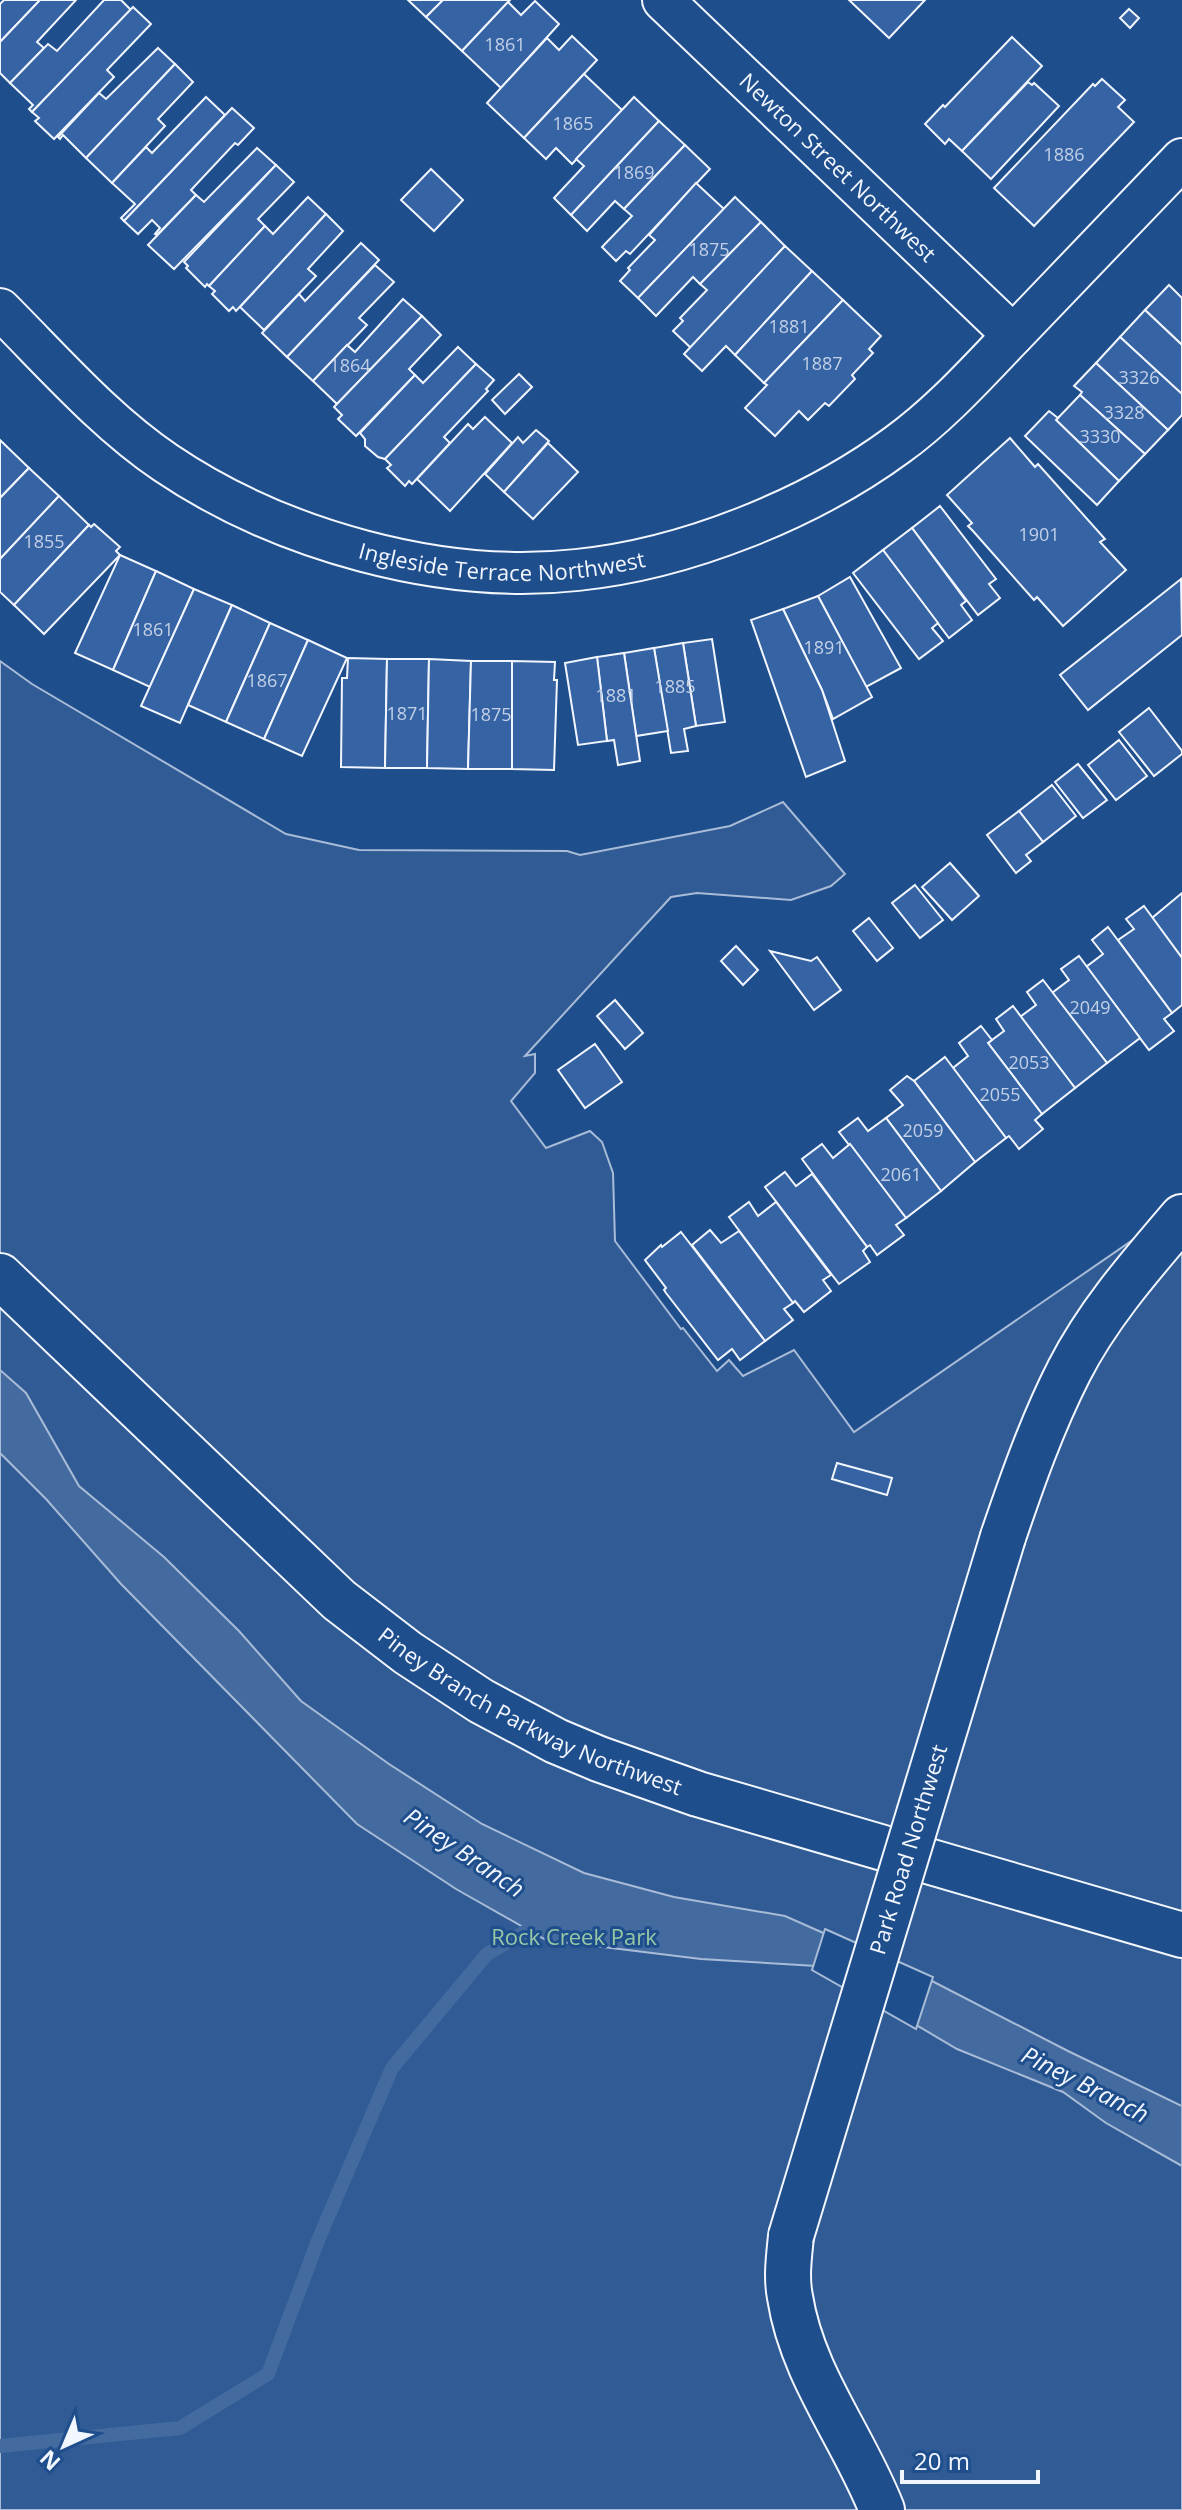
<svg xmlns="http://www.w3.org/2000/svg" width="1182" height="2510" font-family="'Open Sans',sans-serif">
	<style>
		.green { fill: #305b95; stroke: #a8bbd7; stroke-width: 2 }
		.water { fill: #446ba0; stroke: #a8bbd7; stroke-width: 2 }
		.pier { fill: #1f4e8c; stroke: #a8bbd7; stroke-width: 2 }
		.lines { fill: none; stroke-linecap: round; stroke-linejoin: round }
		.stream { stroke: #446ba0; stroke-width: 14 }
		.building { fill: #3563a3; stroke: #f2f6ff; stroke-width: 2 }
		.street-casing { stroke: #f2f6ff; stroke-width: 44 }
		.secondary-casing { stroke: #f2f6ff; stroke-width: 48 }
		.primary-casing { stroke: #f2f6ff; stroke-width: 48 }
		.street { stroke: #1f4e8c; stroke-width: 40 }
		.secondary { stroke: #1f4e8c; stroke-width: 44 }
		.primary { stroke: #1f4e8c; stroke-width: 44 }
		.secondary-bridge-casing { stroke: #f2f6ff; stroke-width: 48; stroke-linecap: butt }
		.secondary-bridge { stroke: #1f4e8c; stroke-width: 44 }
		.labels { text-anchor: middle; stroke-width: 6; stroke-linejoin: round; paint-order: stroke }
		.number-label { font-size: 18px; fill: #c3d1e8 }
		.street-label { font-size: 22px; fill: #f2f6ff; stroke: #1f4e8c }
		.park-label { font-size: 22px; fill: #97c8a6; stroke: #1f4e8c }
		.water-label { font-size: 24px; font-style: italic; fill: #f2f6ff; stroke: #1f4e8c }
	</style>
	<rect width="100%" height="100%" fill="#1f4e8c"/>
	<!-- green -->
	<path class="green" d="M0 661 32 684 286 834 359 850 567 851 580 855 730 826 783 802 845 874 831 886 791 900 697 893 671 897 525 1056 535 1054V1073L511 1101 546 1148 590 1131 602 1142 613 1173 615 1241 681 1329 683 1328 717 1371 729 1360 743 1376 794 1350 854 1432 1182 1206V2510H0Z"/>
	<!-- water -->
	<path class="water" d="M0 1370 26 1393 79 1486 164 1557 239 1631 301 1701 389 1764 482 1824 584 1873 674 1897 785 1916 932 1981 1068 2051 1182 2106V2166L1106 2123 1063 2092 957 2049 816 1966 701 1959 546 1940 456 1889 357 1824 121 1584 46 1499 0 1453Z"/>
	<!-- pier -->
	<path class="pier" d="M825 1929 933 1977 916 2029 812 1970Z"/>
	<g class="lines">
		<!-- stream -->
		<path class="stream" d="M0 2446 180 2428 268 2374 319 2238 392 2068 487 1954 528 1930 540 1918"/>
	</g>
	<!-- building -->
	<g class="building">
		<path d="M4 0H40L0 42V4Z"/>
		<path d="M40 0H76L37 42 44 48 10 83 0 73V42Z"/>
		<path d="M104 0H121L131 10 32 112 29 109 33 105 10 83 48 44 57 51Z"/>
		<path d="M408 0H443L426 17Z"/>
		<path d="M443 0H510L462 51 426 17Z"/>
		<path d="M849 0H925L889 38Z"/>
		<path d="M535 1 559 24 501 88 462 51 508 2 521 15Z"/>
		<path d="M133 7 151 24 107 70 114 77 54 139 35 121 39 118 32 112Z"/>
		<path d="M1129 9 1139 18 1130 28 1120 18Z"/>
		<path d="M572 36 597 60 524 138 487 103 547 38 559 50Z"/>
		<path d="M1012 37 1042 66 962 151 949 139 945 144 925 124 943 105 945 107Z"/>
		<path d="M158 48 175 64 86 158 63 135 60 139 58 137 99 93 106 99Z"/>
		<path d="M175 64 193 82 158 119 165 126 112 183 86 158Z"/>
		<path d="M584 74 622 110 572 164 556 148 546 159 524 138Z"/>
		<path d="M1102 79 1125 100 1118 107 1134 122 1034 226 994 188 1093 84 1095 86Z"/>
		<path d="M1028 82 1032 85 1034 83 1059 106 991 179 962 151Z"/>
		<path d="M206 97 225 115 124 221 121 218 135 204 112 183 146 147 152 153Z"/>
		<path d="M634 97 659 121 571 215 554 198 584 166 576 159Z"/>
		<path d="M232 108 254 128 238 145 235 143 191 190 196 195 157 235 155 234 160 228 152 220 138 234 124 221Z"/>
		<path d="M659 121 685 145 624 209 615 201 587 231 571 215Z"/>
		<path d="M685 145 710 169 630 254 626 251 616 261 602 247 632 216 624 209Z"/>
		<path d="M257 148 276 165 174 269 148 245 196 195 204 202Z"/>
		<path d="M276 165 294 182 258 219 265 226 209 286 207 284 205 287 186 268 188 266 184 262Z"/>
		<path d="M431 169 463 200 434 231 401 200Z"/>
		<path d="M696 183 724 209 638 298 620 281 630 270 628 268 655 240 649 235Z"/>
		<path d="M308 197 326 214 236 311 233 307 229 311 212 294 215 291 209 286 265 226 273 234Z"/>
		<path d="M735 197 761 222 700 284 693 277 656 316 638 298Z"/>
		<path d="M326 214 343 231 308 269 316 276 264 330 240 307Z"/>
		<path d="M761 222 785 246 691 348 673 331 683 321 680 318 707 290 700 284Z"/>
		<path d="M361 243 379 260 287 357 262 333 299 294 305 301Z"/>
		<path d="M785 246 812 271 735 355 726 346 702 371 684 354Z"/>
		<path d="M375 265 394 282 359 318 367 325 313 381 287 357Z"/>
		<path d="M812 271 843 300 764 383 735 355Z"/>
		<path d="M1169 285 1182 298V345L1145 310Z"/>
		<path d="M403 299 422 316 337 404 313 381 347 345 355 352Z"/>
		<path d="M843 300 881 336 869 349 873 353 852 375 855 379 829 406 825 403 808 420 799 411 775 436 745 408 767 385 764 383Z"/>
		<path d="M1145 310 1182 345V394L1120 337Z"/>
		<path d="M422 316 441 335 409 369 415 375 356 436 338 419 342 415 334 407Z"/>
		<path d="M1120 337 1182 394V415L1168 430 1096 363Z"/>
		<path d="M458 347 476 364 385 459 378 457 365 446V439L360 433 415 375 423 383Z"/>
		<path d="M1096 363 1168 430 1145 454 1080 395 1082 392 1074 386Z"/>
		<path d="M476 364 494 380 486 389 488 391 444 437 450 443 412 484 409 481 405 486 387 468 391 465 385 459Z"/>
		<path d="M519 374 532 387 505 414 492 400Z"/>
		<path d="M1080 395 1145 454 1119 481 1056 420Z"/>
		<path d="M1049 411 1058 418 1056 420 1119 481 1097 505 1025 436Z"/>
		<path d="M485 417 512 443 450 511 417 479 468 424 473 429Z"/>
		<path d="M536 430 549 441 504 492 485 474 518 437 523 443Z"/>
		<path d="M1010 438 1035 467 1038 464 1105 539 1100 542 1126 570 1063 626 1037 597 1034 600 973 531 968 526 972 523 947 495Z"/>
		<path d="M0 440 29 468 0 498Z"/>
		<path d="M548 443 578 472 533 519 504 492Z"/>
		<path d="M29 468 59 496 0 559V498Z"/>
		<path d="M59 496 89 525 14 605 0 592V559Z"/>
		<path d="M940 506 996 579 989 584 1000 598 978 615 912 528Z"/>
		<path d="M94 524 120 547 116 551 120 555 44 634 14 605 89 525 91 527Z"/>
		<path d="M912 528 966 601 961 605 972 620 949 638 883 550Z"/>
		<path d="M883 550 938 623 932 628 943 641 919 659 853 573Z"/>
		<path d="M120 555 156 571 113 670 75 653Z"/>
		<path d="M156 571 194 589 150 687 113 670Z"/>
		<path d="M850 577 901 668 866 687 818 596Z"/>
		<path d="M1181 579 1182 635 1088 710 1060 675Z"/>
		<path d="M194 589 232 605 180 723 141 706Z"/>
		<path d="M818 596 872 697 833 719 822 690 783 609Z"/>
		<path d="M232 605 270 623 226 722 188 705Z"/>
		<path d="M783 609 822 690 845 761 806 777 751 620Z"/>
		<path d="M270 623 308 640 264 739 226 722Z"/>
		<path d="M712 639 725 722 696 726 683 643Z"/>
		<path d="M308 640 347 658 302 756 264 739Z"/>
		<path d="M683 643 696 726 684 729 688 751 671 753 654 648Z"/>
		<path d="M654 648 668 731 636 736 624 653Z"/>
		<path d="M624 653 640 761 618 765 614 740 607 741 597 657Z"/>
		<path d="M597 657 607 741 578 745 565 663Z"/>
		<path d="M348 658 387 659 385 768 341 767 342 678H347Z"/>
		<path d="M387 659H429L427 768H385Z"/>
		<path d="M429 659 471 661 468 769 427 768Z"/>
		<path d="M471 661H512V769H468Z"/>
		<path d="M512 661 555 662 554 680H557L554 770 512 769Z"/>
		<path d="M1149 708 1182 751V754L1154 776 1119 732Z"/>
		<path d="M1119 740 1147 776 1116 800 1088 765Z"/>
		<path d="M1078 764 1107 800 1083 818 1055 782Z"/>
		<path d="M1052 785 1076 816 1043 842 1019 811Z"/>
		<path d="M1019 811 1043 842 1026 855 1031 861 1016 873 987 835Z"/>
		<path d="M950 863 979 896 952 920 922 887Z"/>
		<path d="M915 885 943 920 920 938 892 903Z"/>
		<path d="M1182 893V958L1152 918Z"/>
		<path d="M1144 906 1182 958V1005L1172 1013 1118 940 1134 929 1126 919Z"/>
		<path d="M869 918 893 948 877 961 853 931Z"/>
		<path d="M1108 927 1172 1013 1164 1019 1174 1031 1149 1050 1086 967 1103 954 1092 940Z"/>
		<path d="M736 946 758 970 743 985 721 961Z"/>
		<path d="M770 951 811 961 817 957 841 990 814 1010Z"/>
		<path d="M1079 956 1140 1038 1107 1063 1052 993 1069 980 1061 969Z"/>
		<path d="M1043 980 1107 1063 1075 1088 1020 1017 1036 1005 1027 992Z"/>
		<path d="M615 1000 643 1033 625 1049 597 1016Z"/>
		<path d="M1013 1006 1075 1088 1042 1114 988 1043 1004 1031 996 1019Z"/>
		<path d="M981 1026 992 1040 988 1043 1042 1114 1035 1120 1043 1129 1019 1149 1009 1136 1006 1138 953 1068 968 1056 959 1043Z"/>
		<path d="M595 1044 622 1082 585 1108 558 1070Z"/>
		<path d="M945 1057 1006 1138 975 1162 914 1081Z"/>
		<path d="M907 1076 914 1081 975 1162 941 1191 886 1118 903 1105 890 1090Z"/>
		<path d="M858 1118 868 1131 886 1118 941 1191 906 1218 839 1132Z"/>
		<path d="M822 1144 833 1158 850 1144 906 1218 896 1225 904 1235 877 1255 870 1245 867 1247 802 1159Z"/>
		<path d="M785 1172 796 1186 812 1174 867 1247 863 1251 870 1262 839 1284 765 1187Z"/>
		<path d="M749 1202 758 1216 776 1202 831 1275 823 1280 831 1291 804 1312 795 1301 793 1303 729 1217Z"/>
		<path d="M710 1230 721 1243 739 1231 793 1303 784 1309 793 1320 765 1341 692 1245Z"/>
		<path d="M681 1232 765 1341 740 1360 732 1349 718 1360 666 1293 664 1290 666 1288 645 1260 661 1245 662 1247Z"/>
		<path d="M837 1463 892 1478 887 1495 832 1479Z"/>
	</g>
	<g class="lines">
		<defs>
			<g id="street">
				<path id="s1" d="M663 0 1013 335"/>
				<path id="s2" d="M0 309C53 362 104 421 166 463 280 540 441 585 577 570 686 559 810 509 897 445 943 412 981 368 1020 328 1074 271 1128 215 1182 159"/>
			</g>
			<g id="secondary">
				<path d="M1003 1537C1022 1481 1042 1424 1069 1371 1098 1314 1141 1265 1182 1217"/>
				<path d="M791 2236C789 2257 786 2277 790 2297 802 2375 854 2438 882 2510"/>
			</g>
			<g id="primary">
				<path id="s3" d="M0 1276 339 1600 408 1653 481 1701 556 1741 599 1759 698 1794 1182 1935"/>
			</g>
		</defs>
		<!-- street casing -->
		<use href="#street" class="street-casing"/>
		<!-- secondary casing -->
		<use href="#secondary" class="secondary-casing"/>
		<!-- primary casing -->
		<use href="#primary" class="primary-casing"/>
		<!-- street -->
		<use href="#street" class="street"/>
		<!-- secondary -->
		<use href="#secondary" class="secondary"/>
		<!-- primary -->
		<use href="#primary" class="primary"/>
		<defs>
			<g id="secondary-bridge">
				<path id="s4" d="M791 2236 1003 1537"/>
			</g>
		</defs>
		<!-- secondary-bridge casing -->
		<use href="#secondary-bridge" class="secondary-bridge-casing"/>
		<!-- secondary-bridge -->
		<use href="#secondary-bridge" class="secondary-bridge"/>
	</g>
	<g class="labels">
		<!-- number labels -->
		<g class="number-label">
			<text x="505" y="51">1861</text>
			<text x="573" y="130">1865</text>
			<text x="1064" y="161">1886</text>
			<text x="634" y="179">1869</text>
			<text x="709" y="256">1875</text>
			<text x="789" y="333">1881</text>
			<text x="822" y="370">1887</text>
			<text x="350" y="372">1864</text>
			<text x="1139" y="384">3326</text>
			<text x="1124" y="419">3328</text>
			<text x="1100" y="443">3330</text>
			<text x="1039" y="541">1901</text>
			<text x="44" y="548">1855</text>
			<text x="153" y="636">1861</text>
			<text x="824" y="654">1891</text>
			<text x="267" y="687">1867</text>
			<text x="675" y="693">1885</text>
			<text x="616" y="702">1881</text>
			<text x="407" y="720">1871</text>
			<text x="491" y="721">1875</text>
			<text x="1090" y="1014">2049</text>
			<text x="1029" y="1069">2053</text>
			<text x="1000" y="1101">2055</text>
			<text x="923" y="1137">2059</text>
			<text x="901" y="1181">2061</text>
		</g>
		<!-- street labels -->
		<g class="street-label">
			<text dy="8" stroke="none"><textPath href="#s1" startOffset="242">Newton Street Northwest</textPath></text>
			<text dy="8" stroke="none"><textPath href="#s2" startOffset="584">Ingleside Terrace Northwest</textPath></text>
			<text dy="8" stroke="none"><textPath href="#s3" startOffset="692">Piney Branch Parkway Northwest</textPath></text>
			<text dy="8" stroke="none"><textPath href="#s4" startOffset="404">Park Road Northwest</textPath></text>
		</g>
		<!-- park labels -->
		<g class="park-label">
			<text x="574" y="1945">Rock Creek Park</text>
		</g>
		<!-- water labels -->
		<g class="water-label">
			<text transform="translate(464 1853) rotate(34)" y="8">Piney Branch</text>
			<text transform="translate(1085 2085) rotate(27)" y="8">Piney Branch</text>
		</g>
	</g>
	<!-- north arrow -->
	<g transform="translate(64 2446) rotate(224)" stroke="#1f4e8c" stroke-width="6" paint-order="stroke">
	<path d="M0-6L14 30L0 20L-14 30Z" fill="#f2f6ff"/>
	<text y="-12" font-size="22" font-weight="bold" text-anchor="middle" fill="#f2f6ff">N</text>
	</g>
	<!-- scale -->
	<path d="M902 2470v12h136v-12" fill="none" stroke="#f2f6ff" stroke-width="4"/>
	<text x="914" y="2470" font-size="24" fill="#f2f6ff" stroke="#1f4e8c" stroke-width="6" paint-order="stroke">20 m</text>
</svg>
